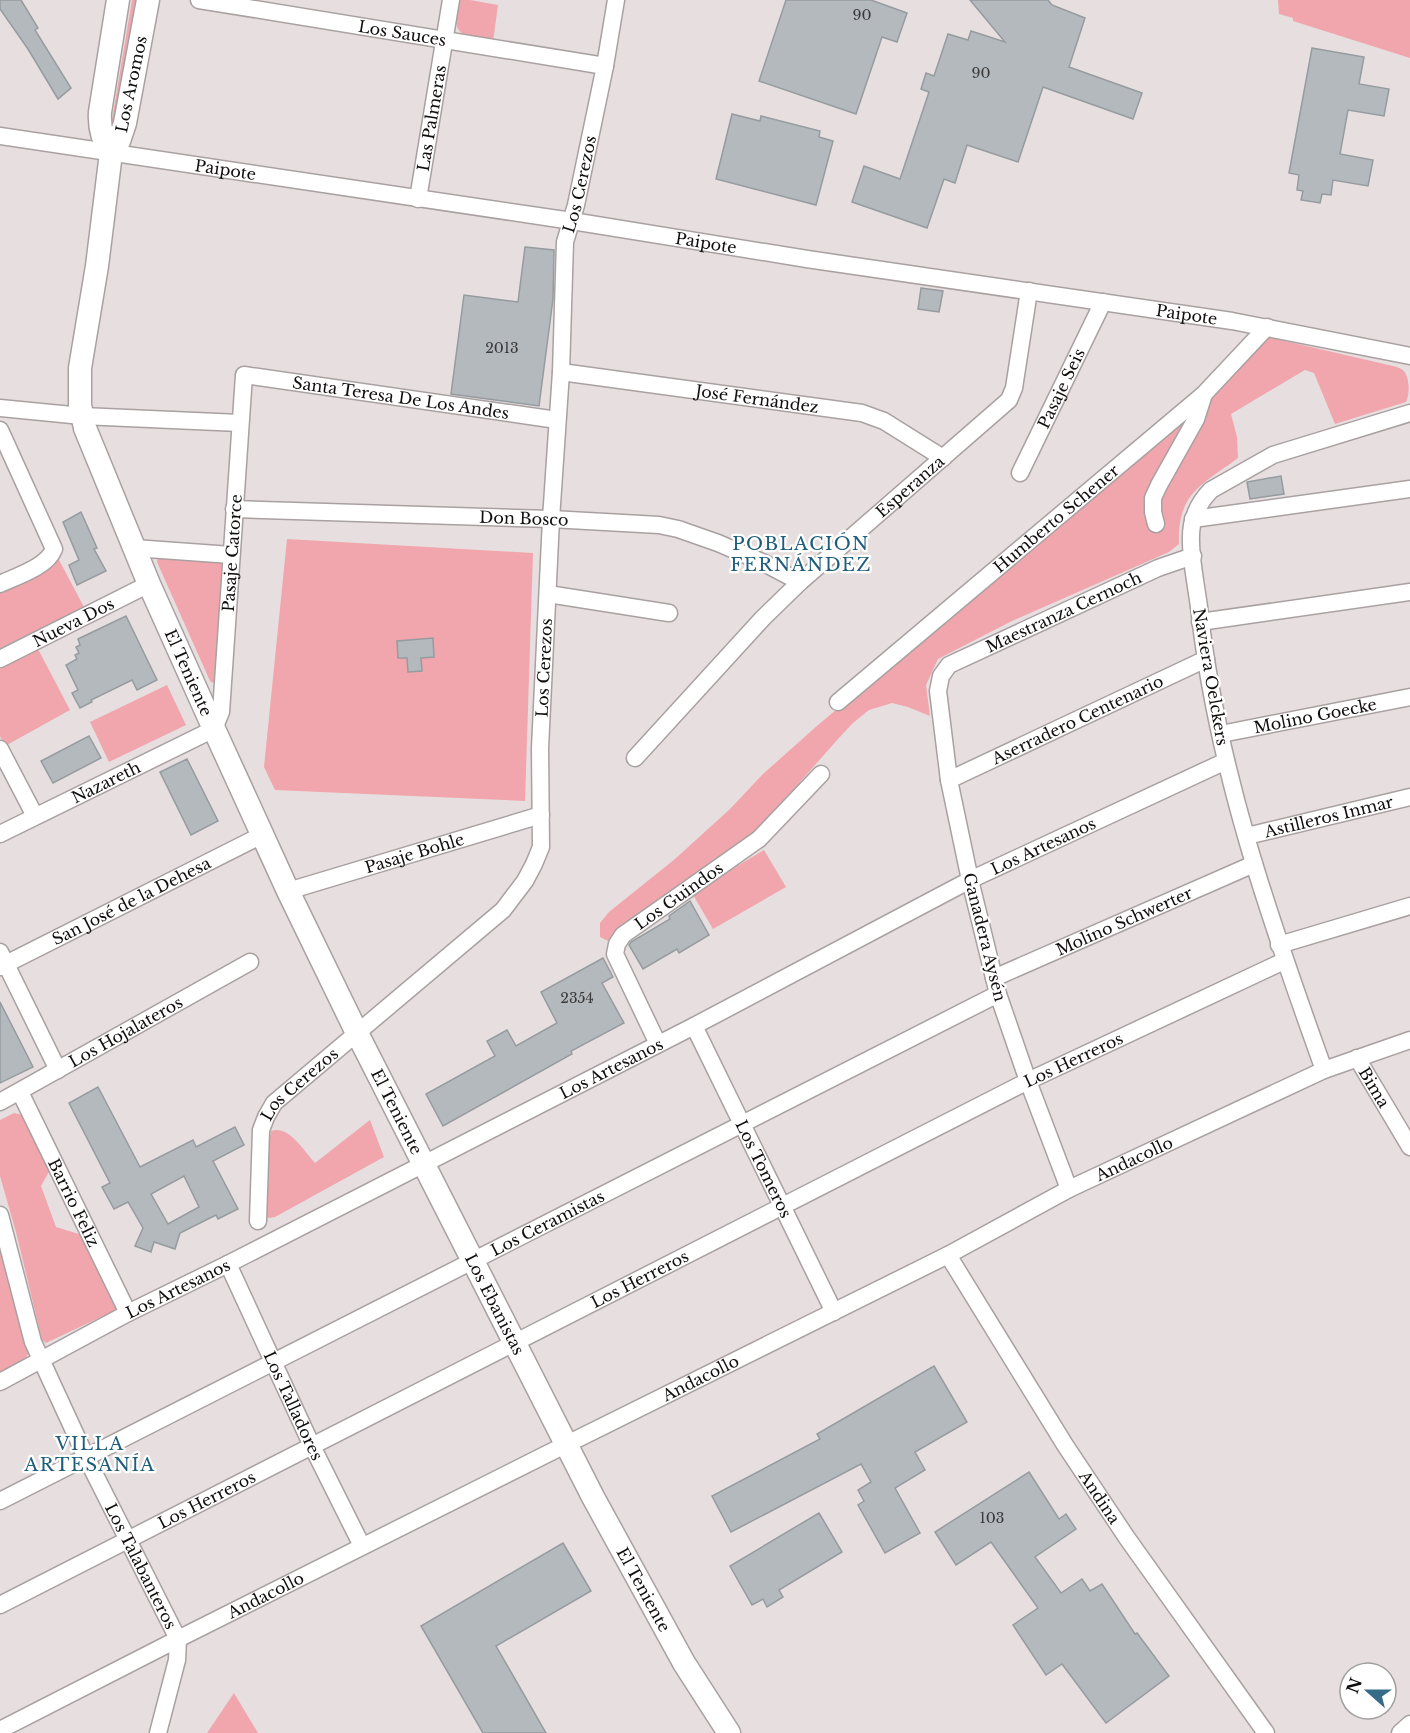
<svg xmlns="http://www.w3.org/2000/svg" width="1410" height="1733" font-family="'Libre Baskerville',serif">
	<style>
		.green { fill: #f0a6ac }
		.building { fill: #b3b9bd; stroke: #959b9f; stroke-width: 1.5; fill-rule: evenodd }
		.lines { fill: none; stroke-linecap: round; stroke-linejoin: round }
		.minor-casing { stroke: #a9a1a1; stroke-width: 19 }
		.secondary-casing { stroke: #a9a1a1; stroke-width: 25 }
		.minor { stroke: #fff; stroke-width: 16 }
		.secondary { stroke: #fff; stroke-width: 22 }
		.labels { text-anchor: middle; stroke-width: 4.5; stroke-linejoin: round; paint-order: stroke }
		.number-label { font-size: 14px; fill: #3a393a }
		.street-label { font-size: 16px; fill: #110e0e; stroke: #fff }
		.neighbourhood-label { font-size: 18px; letter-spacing: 1.5px; fill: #1e5d7b; stroke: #fff }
	</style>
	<rect width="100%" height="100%" fill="#e7dfdf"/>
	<!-- green -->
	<g class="green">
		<path d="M132 0H138L115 141 109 138Z"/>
		<path d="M457 0H470L498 5 493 42C459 34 453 38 457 0Z"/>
		<path d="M1278 0H1410V58L1293 21V18L1279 14Z"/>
		<path d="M1268 337 1393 366C1397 367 1400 368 1403 370 1410 377 1410 394 1406 402L1335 424 1314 373 1305 370 1231 414 1237 437 1238 458C1202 485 1177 493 1179 544L1169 552 1012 621 938 659 926 685 930 716 908 707 892 703 869 710 853 723 838 739 754 834 608 941 600 937V923L609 912 675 859 730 809 763 774 818 725 1190 413Z"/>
		<path d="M287 539 533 553 525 801 275 790 264 767Z"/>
		<path d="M158 557 223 560 217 681 213 683 210 681 157 562Z"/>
		<path d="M58 558 85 609 0 652V588Z"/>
		<path d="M38 649 70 710 5 746 0 736V669Z"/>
		<path d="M167 685 186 725 109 762 90 722Z"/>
		<path d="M764 850 786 887 713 929 692 893Z"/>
		<path d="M14 1113 23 1115 50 1170 41 1186 56 1227 82 1235 118 1309 46 1343 42 1340 16 1232 0 1176V1120Z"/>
		<path d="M370 1120 384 1157 275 1217 269 1218 263 1215 269 1141 271 1131C289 1125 304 1151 315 1163Z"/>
		<path d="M0 1251 28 1354 25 1360 0 1372Z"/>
		<path d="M234 1693 258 1733H207Z"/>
	</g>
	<!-- building -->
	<g class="building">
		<path d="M0 0H21L38 28 35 30 71 88 58 99 28 49 0 9Z"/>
		<path d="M786 0H871L907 13 897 42 882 37 856 114 759 81Z"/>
		<path d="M970 0H1048L1052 5 1085 18 1069 67 1142 93 1133 119 1043 87 1018 162 967 145 955 183 944 179 927 228 852 202 864 166 900 179 929 92 921 89 926 73 934 76 948 34 968 40 971 31 1005 42Z"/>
		<path d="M1312 48 1364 57 1359 84 1389 89 1384 116 1348 110 1340 154 1373 160 1368 186 1333 180 1331 195 1322 194 1320 203 1301 200 1303 191 1297 190 1299 175 1289 173Z"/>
		<path d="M732 114 760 121 761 116 820 131 819 137 833 141 816 205 716 179Z"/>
		<path d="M525 247 554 250 553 299 539 406 451 394 464 295 518 302Z"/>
		<path d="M921 288 943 291 939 312 918 309Z"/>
		<path d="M1281 476 1284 494 1250 499 1247 482Z"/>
		<path d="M81 512 97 548 94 549 106 571 77 585 69 565 79 560 63 522Z"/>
		<path d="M126 616 157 680 137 690 132 680 91 700 92 702 80 708 72 693 78 690 66 665 77 659 75 655 79 653 76 647 80 645 78 639Z"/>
		<path d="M433 638 434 657 421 658 422 671 408 672 407 658H398L397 641Z"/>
		<path d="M89 736 101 758 53 783 41 761Z"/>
		<path d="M187 759 218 821 191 835 160 772Z"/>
		<path d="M690 901 709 935 679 953 677 949 643 969 629 945 631 942 670 919 669 916Z"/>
		<path d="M603 958 613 977 602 983 624 1023 571 1051 572 1054 443 1126 426 1094 495 1056 487 1041 507 1030 516 1046 557 1023 541 992Z"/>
		<path d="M0 1002 33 1067 0 1083Z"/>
		<path d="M98 1087 140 1167 193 1140 196 1147 235 1127 244 1145 213 1161 238 1209 218 1219 216 1215 180 1233 175 1249 154 1242 151 1252 135 1246 143 1228 128 1202 114 1209 102 1187 110 1183 69 1103ZM184 1176 199 1207 168 1224 151 1194Z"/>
		<path d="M934 1366 967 1422 915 1452 925 1470 895 1488 920 1533 885 1553 858 1505 864 1501 858 1490 871 1482 861 1464 731 1532 712 1496 820 1439 817 1434Z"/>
		<path d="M1029 1472 1059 1519 1066 1514 1076 1529 1035 1557 1061 1593 1082 1579 1090 1591 1102 1584 1135 1634 1137 1633 1169 1676 1106 1723 1062 1664 1046 1675 1013 1625 1038 1608 991 1542 956 1565 935 1532Z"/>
		<path d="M819 1513 842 1552 779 1590 783 1597 767 1607 763 1599 752 1605 730 1566Z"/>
		<path d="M563 1543 591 1591 496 1646 546 1733H483L421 1626Z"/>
	</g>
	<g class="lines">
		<defs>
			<g id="minor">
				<path id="s1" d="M199 0 605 66"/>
				<path id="s2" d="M0 136 572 221 807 259 1232 321 1410 356"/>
				<path id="s3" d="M418 199 451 0"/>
				<path id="s4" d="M561 372 862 413 884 421 943 458"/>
				<path d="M0 408 82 416 240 423"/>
				<path d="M0 430 54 549C47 567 17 576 0 584"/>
				<path id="s5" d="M1020 473 1103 302"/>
				<path id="s6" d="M234 509 551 519 659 525 678 529 718 543 762 562 800 582"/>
				<path d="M1193 519 1410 489"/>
				<path d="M1156 524 1153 512V498L1159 485 1196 419 1204 394"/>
				<path d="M134 548 231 555"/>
				<path d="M548 594 669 613"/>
				<path d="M1200 622 1410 592"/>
				<path id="s7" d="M0 659 149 584"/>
				<path id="s8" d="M838 702 1204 394 1267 327"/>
				<path id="s9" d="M1221 734 1410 697"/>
				<path d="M0 749 35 816"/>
				<path id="s10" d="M635 758 763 618 800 582 1009 400 1014 388 1029 291"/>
				<path id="s11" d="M949 780 1206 659"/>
				<path id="s12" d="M0 834 214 729 221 712 244 375 557 420"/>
				<path id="s13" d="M1247 836 1410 797"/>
				<path id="s14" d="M288 891 541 815"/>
				<path d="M1279 945 1410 906"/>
				<path d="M0 952 58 1070"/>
				<path id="s15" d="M0 967 262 835"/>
				<path id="s16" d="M994 978 1254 864"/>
				<path id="s17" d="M694 1026 834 1312"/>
				<path id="s18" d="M658 1044 615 954 617 944 623 935 759 839 821 774"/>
				<path id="s19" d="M1357 1058 1410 1147"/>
				<path d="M1324 1070C1270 920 1216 766 1199 607 1196 584 1188 546 1192 525 1195 511 1201 500 1211 490L1273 455 1410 413"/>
				<path id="s20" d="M20 1092 128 1313"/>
				<path id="s21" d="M0 1102 250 962"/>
				<path id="s22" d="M1069 1189 1028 1081 998 994 970 880 949 780 938 691 941 676 949 665 1158 568 1193 556"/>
				<path id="s23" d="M0 1215 33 1342 86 1457 178 1639 177 1660 158 1733"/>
				<path id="s24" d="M258 1221 261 1130 266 1117 274 1103 503 910 525 881 534 864 541 847 540 748 551 519 561 372 565 242 576 205 605 66 616 0"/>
				<path id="s25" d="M948 1255 1065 1445 1127 1538 1266 1733"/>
				<path id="s26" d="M228 1264 312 1446 362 1546"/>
				<path id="s27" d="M0 1382 128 1313 228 1264 694 1026 970 880 1226 761"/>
				<path id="s28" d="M0 1501 998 994"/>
				<path id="s29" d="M0 1605 1028 1081 1284 961"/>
				<path id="s30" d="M0 1730 178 1639 547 1454 948 1255 1069 1189 1324 1070 1410 1040"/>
				<path d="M1400 1733 1410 1724"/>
			</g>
			<g id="secondary">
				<path id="s31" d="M148 0 125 123 119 141 111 153 97 266 80 368V405L85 428 149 584 214 729 288 891 357 1033 593 1497 684 1663 729 1733"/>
				<path d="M111 153C102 140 99 127 100 112L118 0"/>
			</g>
		</defs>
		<!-- minor casing -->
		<use href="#minor" class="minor-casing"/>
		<!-- secondary casing -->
		<use href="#secondary" class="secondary-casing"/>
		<!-- minor -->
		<use href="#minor" class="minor"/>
		<!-- secondary -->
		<use href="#secondary" class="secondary"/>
	</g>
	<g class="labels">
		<!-- number labels -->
		<g class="number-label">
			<text x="862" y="20">90</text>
			<text x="981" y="78">90</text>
			<text x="502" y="353">2013</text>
			<text x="577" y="1003">2354</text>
			<text x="992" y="1523">103</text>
		</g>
		<!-- street labels -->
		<g class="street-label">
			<text dy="6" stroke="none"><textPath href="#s1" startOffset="206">Los Sauces</textPath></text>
			<text transform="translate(131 84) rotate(-78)" y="6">Los Aromos</text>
			<text dy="6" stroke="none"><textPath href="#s3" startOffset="82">Las Palmeras</textPath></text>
			<text dy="6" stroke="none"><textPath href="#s2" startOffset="228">Paipote</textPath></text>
			<text dy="6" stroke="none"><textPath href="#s24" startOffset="1160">Los Cerezos</textPath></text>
			<text dy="6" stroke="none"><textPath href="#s2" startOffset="714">Paipote</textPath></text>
			<text dy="6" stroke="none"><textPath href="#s2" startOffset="1200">Paipote</textPath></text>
			<text dy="6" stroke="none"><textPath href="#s5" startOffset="94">Pasaje Seis</textPath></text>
			<text dy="6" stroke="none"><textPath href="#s12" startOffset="753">Santa Teresa De Los Andes</textPath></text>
			<text dy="6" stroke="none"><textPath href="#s4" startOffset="198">José Fernández</textPath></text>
			<text dy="6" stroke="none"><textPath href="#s10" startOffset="387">Esperanza</textPath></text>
			<text dy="6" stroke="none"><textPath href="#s8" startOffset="285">Humberto Schener</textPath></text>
			<text dy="6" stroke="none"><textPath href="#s6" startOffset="290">Don Bosco</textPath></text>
			<text dy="6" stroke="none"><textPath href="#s12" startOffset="416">Pasaje Catorce</textPath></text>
			<text dy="6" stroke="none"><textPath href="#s22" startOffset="672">Maestranza Cernoch</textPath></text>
			<text dy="6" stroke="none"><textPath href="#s7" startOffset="82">Nueva Dos</textPath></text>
			<text dy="6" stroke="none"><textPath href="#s24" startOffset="674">Los Cerezos</textPath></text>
			<text dy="6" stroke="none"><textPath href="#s31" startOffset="702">El Teniente</textPath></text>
			<text transform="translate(1211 677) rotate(80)" y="6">Naviera Oelckers</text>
			<text dy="6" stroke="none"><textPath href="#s9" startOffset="96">Molino Goecke</textPath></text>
			<text dy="6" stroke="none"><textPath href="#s11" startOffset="142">Aserradero Centenario</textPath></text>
			<text dy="6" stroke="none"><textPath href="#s12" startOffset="118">Nazareth</textPath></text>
			<text dy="6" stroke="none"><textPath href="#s13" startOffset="84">Astilleros Inmar</textPath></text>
			<text dy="6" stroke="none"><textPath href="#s27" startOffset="1173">Los Artesanos</textPath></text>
			<text dy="6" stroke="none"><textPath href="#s14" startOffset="132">Pasaje Bohle</textPath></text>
			<text dy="6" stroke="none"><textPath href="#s18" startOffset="189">Los Guindos</textPath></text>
			<text dy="6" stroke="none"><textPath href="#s15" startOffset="147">San José de la Dehesa</textPath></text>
			<text dy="6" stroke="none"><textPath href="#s16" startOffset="142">Molino Schwerter</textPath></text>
			<text transform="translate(985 937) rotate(76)" y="6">Ganadera Aysén</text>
			<text dy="6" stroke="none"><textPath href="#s21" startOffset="144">Los Hojalateros</textPath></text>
			<text dy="6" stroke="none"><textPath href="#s29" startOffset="1204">Los Herreros</textPath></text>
			<text dy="6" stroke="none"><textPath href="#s27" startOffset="687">Los Artesanos</textPath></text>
			<text dy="6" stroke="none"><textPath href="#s24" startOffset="152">Los Cerezos</textPath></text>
			<text dy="6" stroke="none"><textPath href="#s19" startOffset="34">Bima</textPath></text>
			<text dy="6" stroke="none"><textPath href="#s31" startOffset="1188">El Teniente</textPath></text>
			<text dy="6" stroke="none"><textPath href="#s30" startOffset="1270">Andacollo</textPath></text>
			<text dy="6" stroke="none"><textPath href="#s17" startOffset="159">Los Tomeros</textPath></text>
			<text dy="6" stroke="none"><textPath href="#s20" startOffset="123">Barrio Feliz</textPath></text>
			<text dy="6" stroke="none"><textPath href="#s28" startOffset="614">Los Ceramistas</textPath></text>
			<text dy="6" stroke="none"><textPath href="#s29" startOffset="718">Los Herreros</textPath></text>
			<text dy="6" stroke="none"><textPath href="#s27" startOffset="201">Los Artesanos</textPath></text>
			<text dy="6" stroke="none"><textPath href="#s31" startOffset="1404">Los Ebanistas</textPath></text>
			<text dy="6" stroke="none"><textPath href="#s30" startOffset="784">Andacollo</textPath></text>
			<text dy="6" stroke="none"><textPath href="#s26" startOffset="156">Los Talladores</textPath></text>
			<text dy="6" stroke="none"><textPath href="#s25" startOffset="286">Andina</textPath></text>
			<text dy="6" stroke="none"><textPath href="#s29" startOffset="232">Los Herreros</textPath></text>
			<text dy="6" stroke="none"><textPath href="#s23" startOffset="380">Los Talabanteros</textPath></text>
			<text dy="6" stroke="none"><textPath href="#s31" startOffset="1726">El Teniente</textPath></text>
			<text dy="6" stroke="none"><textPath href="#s30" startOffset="298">Andacollo</textPath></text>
		</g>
		<!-- neighbourhood labels -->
		<g class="neighbourhood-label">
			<text x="801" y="550">POBLACIÓN<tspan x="801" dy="21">FERNÁNDEZ</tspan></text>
			<text x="90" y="1450">VILLA<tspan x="90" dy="21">ARTESANÍA</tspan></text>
		</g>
	</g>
	<!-- north arrow -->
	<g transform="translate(1368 1691) rotate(291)"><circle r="28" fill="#ffffff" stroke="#a09f9f" stroke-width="1.5"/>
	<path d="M0-4.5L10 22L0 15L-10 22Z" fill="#376c88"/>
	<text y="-9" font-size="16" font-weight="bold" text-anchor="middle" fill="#110e0e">N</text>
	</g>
</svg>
